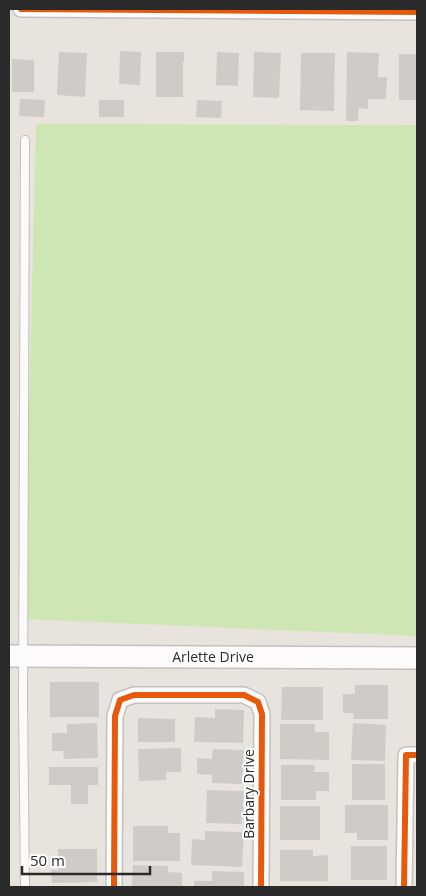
<svg xmlns="http://www.w3.org/2000/svg" width="426" height="896" font-family="'Open Sans',sans-serif">
	<style>
		.green { fill: #cee6b4 }
		.building { fill: #cfccc8 }
		.lines { fill: none; stroke-linecap: round; stroke-linejoin: round }
		.lane-casing { stroke: #c2c0c0; stroke-width: 10 }
		.street-casing { stroke: #c2c0c0; stroke-width: 18 }
		.secondary-casing { stroke: #c2c0c0; stroke-width: 24 }
		.lane { stroke: #fcfbfa; stroke-width: 8 }
		.street { stroke: #fcfbfa; stroke-width: 15 }
		.secondary { stroke: #fcfbfa; stroke-width: 21 }
		.cycleway-casing { stroke: #fff; stroke-width: 9 }
		.cycleway { stroke: #e8590c; stroke-width: 6 }
		.labels { text-anchor: middle; stroke-width: 4; stroke-linejoin: round; paint-order: stroke }
		.street-label { font-size: 14px; fill: #2a2a2a; stroke: #fff }
	</style>
	<rect width="100%" height="100%" fill="#e9e3de"/>
	<!-- green -->
	<path class="green" d="M36 124 417 125V636L24 619Z"/>
	<!-- building -->
	<g class="building">
		<path d="M120 51 141 52 140 85 119 84Z"/>
		<path d="M59 52 87 53 85 97 57 95Z"/>
		<path d="M156 52H184V62H183V97H156Z"/>
		<path d="M217 52 239 53 238 86 216 85Z"/>
		<path d="M254 52 281 53 279 98 253 97Z"/>
		<path d="M347 52 379 53 378 77H387L386 99H368V109L359 108 358 121H346Z"/>
		<path d="M301 53H335L334 111 300 110Z"/>
		<path d="M399 54H416L417 100H399Z"/>
		<path d="M12 59 34 60V92H12Z"/>
		<path d="M20 99 45 100 44 117 19 116Z"/>
		<rect x="99" y="100" width="25" height="17"/>
		<path d="M197 100 222 101 221 118 196 117Z"/>
		<rect x="50" y="682" width="49" height="35"/>
		<path d="M355 685H388V719H354L353 713H343V694H355Z"/>
		<path d="M282 687H323V720H281Z"/>
		<path d="M215 709 244 710 243 743 194 742 195 717 215 718Z"/>
		<path d="M138 718 175 719V742H138Z"/>
		<path d="M97 723 98 758 64 759 63 751H52V733H67V724Z"/>
		<path d="M353 723 386 725 385 761 351 760Z"/>
		<path d="M280 724H315V732H329V760L280 759Z"/>
		<path d="M181 748V772H166V780L139 781 138 749Z"/>
		<path d="M213 749 244 750 242 784 212 783V775L197 774V758L212 759Z"/>
		<rect x="352" y="764" width="33" height="36"/>
		<path d="M281 765H315L314 772H329V791H316V800H281Z"/>
		<path d="M49 767H98V785H88V804H71V785H49Z"/>
		<path d="M207 790 244 791 242 824 206 823Z"/>
		<path d="M345 805H388V840H357V833H345Z"/>
		<rect x="280" y="806" width="40" height="34"/>
		<path d="M133 826H168V833H180V861H133Z"/>
		<path d="M205 831 244 832 242 867 191 865 192 839 205 840Z"/>
		<rect x="351" y="846" width="36" height="34"/>
		<path d="M58 849H97V882L52 883 51 870H58Z"/>
		<path d="M280 850H313V856L328 855V881H280Z"/>
		<path d="M133 865 168 866V872L182 873V887H132Z"/>
		<path d="M212 871 244 872V887H194V881H212Z"/>
	</g>
	<g class="lines">
		<defs>
			<path id="lane" d="M25 887 23 701 25 140"/>
			<g id="street">
				<path d="M21 9 417 12"/>
				<path d="M114 887 115 716 120 700 134 695H244L258 702 262 714 261 887"/>
				<path d="M404 887 406 755H417"/>
			</g>
			<path id="secondary" d="M9 656 417 658"/>
		</defs>
		<!-- lane casing -->
		<use href="#lane" class="lane-casing"/>
		<!-- street casing -->
		<use href="#street" class="street-casing"/>
		<!-- secondary casing -->
		<use href="#secondary" class="secondary-casing"/>
		<!-- lane -->
		<use href="#lane" class="lane"/>
		<!-- street -->
		<use href="#street" class="street"/>
		<!-- secondary -->
		<use href="#secondary" class="secondary"/>
		<defs>
			<g id="cycleway">
				<path d="M21 9 417 12"/>
				<path d="M114 887 115 716 120 700 134 695H244L258 702 262 714 261 887"/>
				<path d="M404 887 406 755H417"/>
			</g>
		</defs>
		<!-- cycleway casing -->
		<use href="#cycleway" class="cycleway-casing"/>
		<!-- cycleway -->
		<use href="#cycleway" class="cycleway"/>
	</g>
	<g class="labels">
		<!-- street labels -->
		<g class="street-label">
			<text x="213" y="662">Arlette Drive</text>
			<text transform="translate(249 794) rotate(-90)" y="5">Barbary Drive</text>
		</g>
	</g>
	<!-- border -->
	<rect width="426" height="896" fill="none" stroke="#2a2a2a" stroke-width="20"/>
	<!-- scale -->
	<path d="M22 866v8h128v-8" fill="none" stroke="#2a2a2a" stroke-width="2.5"/>
	<text x="30" y="866" font-size="15" fill="#2a2a2a" stroke="#ffffff" stroke-width="4" paint-order="stroke">50 m</text>
</svg>
